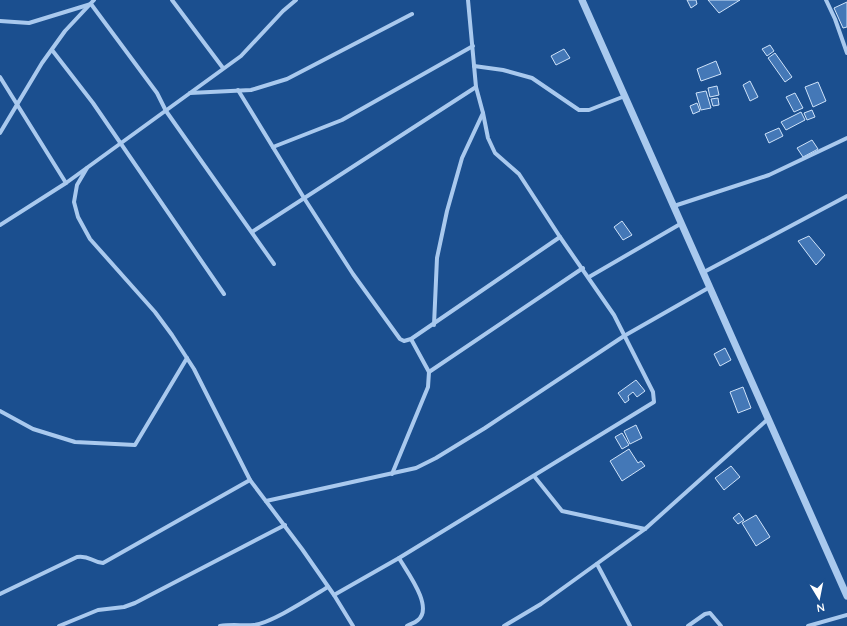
<svg xmlns="http://www.w3.org/2000/svg" width="847" height="626" font-family="Quicksand,sans-serif">
	<style>
		.building { fill: #4478b7; stroke: #cfe3fa }
		.lines { fill: none; stroke-linecap: round; stroke-linejoin: round }
		.minor { stroke: #a9c9ee; stroke-width: 4 }
		.tertiary { stroke: #a9c9ee; stroke-width: 7 }
	</style>
	<rect width="100%" height="100%" fill="#1b4f8f"/>
	<!-- building -->
	<g class="building">
		<path d="M687 0H696L697 4 691 8Z"/>
		<path d="M708 0H740L719 13Z"/>
		<path d="M847 2V27L843 28 834 8Z"/>
		<path d="M770 45 774 51 767 56 762 49Z"/>
		<path d="M564 49 570 58 556 65 551 56Z"/>
		<path d="M775 53 792 77 785 82 768 58Z"/>
		<path d="M716 61 721 74 701 81 697 69Z"/>
		<path d="M750 81 758 97 750 101 743 85Z"/>
		<path d="M818 82 826 101 813 107 805 87Z"/>
		<path d="M717 86 719 95 710 97 708 88Z"/>
		<path d="M706 91 711 108 701 110 696 93Z"/>
		<path d="M795 93 803 108 794 112 786 97Z"/>
		<path d="M718 98 719 105 713 106 711 99Z"/>
		<path d="M697 103 700 111 693 114 690 106Z"/>
		<path d="M812 110 815 117 807 120 804 113Z"/>
		<path d="M801 112 805 120 786 130 781 122Z"/>
		<path d="M779 128 783 136 769 143 765 134Z"/>
		<path d="M812 140 818 149 803 157 797 148Z"/>
		<path d="M622 221 632 235 623 240 614 227Z"/>
		<path d="M809 236 825 255 816 265 798 241Z"/>
		<path d="M725 348 731 360 720 366 714 354Z"/>
		<path d="M636 380 645 391 637 397 633 392 628 396 629 400 625 403 618 393Z"/>
		<path d="M743 387 751 408 738 413 730 392Z"/>
		<path d="M636 425 642 438 630 444 624 431Z"/>
		<path d="M622 433 629 445 622 449 615 437Z"/>
		<path d="M629 449 638 463 641 461 645 466 622 481 610 461Z"/>
		<path d="M731 466 740 477 724 490 715 478Z"/>
		<path d="M739 513 744 520 738 524 733 518Z"/>
		<path d="M756 515 770 537 756 546 742 523Z"/>
	</g>
	<g class="lines">
		<!-- minor -->
		<g class="minor">
			<path d="M172 0 223 68"/>
			<path d="M826 0 835 19 847 53"/>
			<path d="M0 21 29 23 91 4 157 93 166 111 274 264"/>
			<path d="M52 50 93 103 224 294"/>
			<path d="M474 66 503 70 532 78 579 110H589L625 96"/>
			<path d="M0 77 66 183"/>
			<path d="M238 90 304 198 353 274 400 339 404 341 411 339 560 237"/>
			<path d="M190 93 251 90 287 79 412 14"/>
			<path d="M0 133 42 63 65 31 94 0"/>
			<path d="M273 147 342 120 473 46"/>
			<path d="M87 168 77 185 74 202 78 217 90 239 155 312 172 335 194 369 250 480 302 549 334 595 353 626"/>
			<path d="M674 206 769 175 847 138"/>
			<path d="M0 225 66 183 241 56 283 11 296 0"/>
			<path d="M252 232 476 87"/>
			<path d="M704 272 847 196"/>
			<path d="M589 277 682 223"/>
			<path d="M434 325 437 258 447 211 462 158 483 113"/>
			<path d="M429 372 583 268"/>
			<path d="M0 411 33 429 75 442 135 445 187 358"/>
			<path d="M392 474 428 387 429 372 411 339"/>
			<path d="M534 476 562 511 645 529"/>
			<path d="M266 501 416 468 436 458 485 428 624 336 710 287"/>
			<path d="M399 558C407 572 434 607 418 620 415 623 410 624 407 626"/>
			<path d="M597 564 630 626"/>
			<path d="M0 594 77 557C90 555 91 562 103 563L250 480"/>
			<path d="M334 595 399 558 654 402 653 392 614 315 560 237 519 174 495 153 488 138 483 113 476 87 468 0"/>
			<path d="M59 626 98 610 124 607 135 603 285 525"/>
			<path d="M220 626C232 624 243 626 254 625 272 623 311 597 328 587"/>
			<path d="M504 626 541 604 645 529 768 419"/>
			<path d="M688 626 705 614 710 613 721 626"/>
			<path d="M808 626 847 615"/>
		</g>
		<!-- tertiary -->
		<path class="tertiary" d="M582 0 847 596"/>
	</g>
	<!-- north arrow -->
	<g transform="translate(819 598) rotate(170)" stroke="#1b4f8f" stroke-width="3" paint-order="stroke">
	<path d="M0-3L7 15L0 10L-7 15Z" fill="#ffffff"/>
	<text y="-6" font-size="11" font-weight="bold" text-anchor="middle" fill="#ffffff">N</text>
	</g>
</svg>
